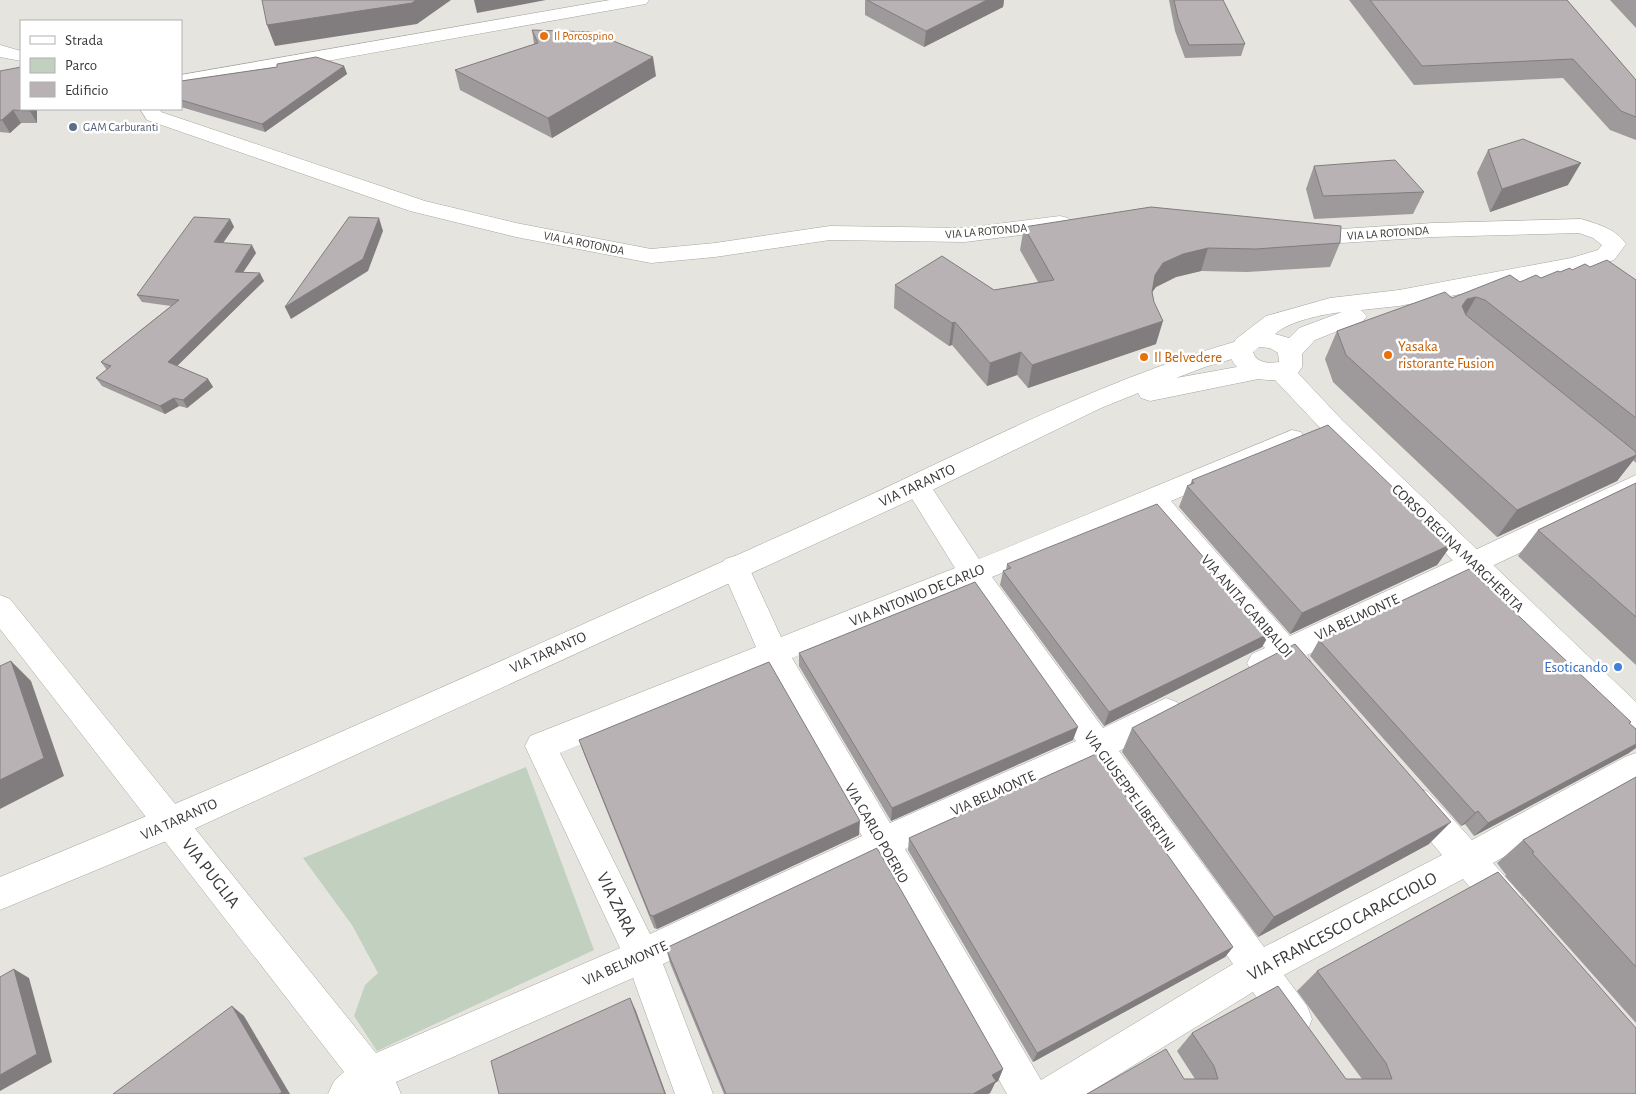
<svg xmlns="http://www.w3.org/2000/svg" width="1636" height="1094" font-family="'Alegreya Sans',sans-serif">
	<style>
		.green { fill: #c2d0bf }
		.lines { fill: none; stroke-linecap: round; stroke-linejoin: round }
		.minor-casing { stroke: #a6a59f; stroke-width: 1 }
		.tertiary-casing { stroke: #a6a59f; stroke-width: 1 }
		.primary-casing { stroke: #a6a59f; stroke-width: 1 }
		.minor { fill: #fff; fill-rule: evenodd }
		.tertiary { fill: #fff; fill-rule: evenodd }
		.primary { fill: #fff; fill-rule: evenodd }
		.wall { fill: #9e999b }
		.shaded-wall { fill: #817d7e }
		.building { fill: #b8b2b4; stroke: #817d7e }
		.food-dot { fill: #e8710a; stroke: #fff; stroke-width: 2 }
		.service-dot { fill: #5c6f8a; stroke: #fff; stroke-width: 2 }
		.shop-dot { fill: #3f7fe0; stroke: #fff; stroke-width: 2 }
		.labels { text-anchor: middle; stroke-width: 5; stroke-linejoin: round; paint-order: stroke }
		.far-food-label { font-size: 12px; fill: #c56008; stroke: #fff; text-anchor: start }
		.far-service-label { font-size: 12px; fill: #4e5e75; stroke: #fff; text-anchor: start }
		.far-street-label { font-size: 12px; fill: #3a3937; stroke: #fff }
		.food-label { font-size: 15px; fill: #c56008; stroke: #fff; text-anchor: start }
		.street-label { font-size: 15px; fill: #3a3937; stroke: #fff }
		.shop-label { font-size: 15px; fill: #366cbe; stroke: #fff; text-anchor: end }
		.near-street-label { font-size: 18px; fill: #3a3937; stroke: #fff }
	</style>
	<rect width="100%" height="100%" fill="#e6e4de"/>
	<!-- green -->
	<path class="green" d="M526 767 594 950 377 1051 354 1016 365 985 378 973 352 925 303 858Z"/>
	<g class="lines">
		<defs>
			<g id="minor">
				<path d="M0 45 21 51V61L0 57Z"/>
				<path d="M1292 430 1301 432 1305 439 1301 446 1171 501 1290 636 1636 475V497L1307 655 1312 664 1307 673C1297 677 1290 677 1282 667L1262 676 1252 672 1247 663 1252 654 1265 648 1148 511 992 577 1103 728 1166 698 1177 702 1181 711 1177 720 1119 751 1264 947 1442 855 1406 812 1401 802 1406 792 1417 787 1428 792 1472 840 1625 757 1636 753V783L1493 863 1521 895 1526 907 1521 919 1509 924 1497 919 1463 879 1284 975 1307 1006 1312 1019 1307 1032 1294 1037 1281 1032 1253 992 1087 1094H1007L876 862 663 964 713 1094H675L633 978 396 1082 401 1094H328L334 1081 344 1072 0 629V595L10 599 376 1053 620 948 525 746 530 736 756 647 721 567 725 559 735 556 745 559 781 637 955 568 904 486 908 479 917 476 926 479 979 559ZM968 587 1076 741 890 823 792 658ZM767 669 862 836 650 934 560 753ZM1092 764 1233 964 1041 1080 905 849Z"/>
			</g>
			<path id="tertiary" d="M1241 340 1249 342 1253 348 1249 354 1205 367 1176 378 1259 363 1268 365 1271 371 1268 377 1150 401 1141 398 1138 393 1101 408 926 493 183 834 0 910V877C277 764 549 639 822 517 960 455 1095 381 1241 340Z"/>
			<g id="primary">
				<path d="M610 0H649L646 4 640 5 181 87V75Z"/>
				<path d="M140 109H160L161 112 425 201 516 223 651 249 715 243 830 226 965 228 1060 216 1068 218 1071 223 1068 228 1060 230 965 242 830 240 715 257 651 263 516 237 410 211 147 120Z"/>
				<path d="M1581 219C1598 224 1616 229 1626 244L1614 260 1574 272 1399 306 1361 310 1367 316 1363 321 1315 340 1302 354V367L1298 373 1342 420 1636 702V736L1625 732 1324 432 1275 380C1255 381 1234 373 1229 352L1236 339 1266 316 1330 298 1399 290 1571 258 1598 250 1602 245 1593 238 1579 233 1433 237 1326 244 1296 240 1293 235 1296 230 1304 228 1326 230 1433 223ZM1342 312 1299 328 1289 338 1275 334C1289 321 1324 314 1342 312ZM1259 347 1270 348 1278 353 1279 362C1269 364 1256 363 1253 352Z"/>
			</g>
		</defs>
		<!-- minor casing -->
		<use href="#minor" class="minor-casing"/>
		<!-- tertiary casing -->
		<use href="#tertiary" class="tertiary-casing"/>
		<!-- primary casing -->
		<use href="#primary" class="primary-casing"/>
		<!-- minor -->
		<use href="#minor" class="minor"/>
		<!-- tertiary -->
		<use href="#tertiary" class="tertiary"/>
		<!-- primary -->
		<use href="#primary" class="primary"/>
	</g>
	<!-- wall -->
	<g class="wall">
		<path d="M865 0H1004L1003 7 924 47 865 15Z"/>
		<path d="M1169 0H1223L1245 44 1241 56 1185 58 1175 31Z"/>
		<path d="M1349 0H1567L1636 80V140L1610 130 1563 78 1414 85Z"/>
		<path d="M1610 0H1636V28Z"/>
		<path d="M532 30 656 76 552 138 460 90 455 70 534 44Z"/>
		<path d="M344 66 347 74 265 132 181 107V81L277 67Z"/>
		<path d="M0 71 37 109V123H21L10 133 0 132Z"/>
		<path d="M1488 150 1568 185 1490 212 1477 173Z"/>
		<path d="M1314 166 1424 192 1413 214 1314 219 1306 189Z"/>
		<path d="M230 219 234 227 223 243 256 253 243 272 264 281 177 366 208 379 213 387 187 408 179 406 165 414 102 386 96 378 107 370 101 362 171 306 142 302 137 295Z"/>
		<path d="M1024 227 1340 243 1330 267 1247 272 1201 271 1176 277 1156 287 1152 292 1156 344 1028 388 1017 375 987 386 952 345 949 346 894 308 895 285 994 290 1038 282 1020 250Z"/>
		<path d="M1590 267 1636 280V463L1633 460 1617 481 1497 537 1333 382 1325 359 1337 331 1452 298 1520 282 1541 278 1560 272Z"/>
		<path d="M1192 480 1452 544 1437 565 1290 634 1179 507 1187 486 1190 485Z"/>
		<path d="M1636 483V665L1518 556 1538 530Z"/>
		<path d="M1007 564 1270 633 1262 647 1104 726 1000 585 1003 571 1006 570Z"/>
		<path d="M1319 640 1630 723 1629 753 1474 836 1465 824 1461 826 1310 656Z"/>
		<path d="M799 653 1073 740 891 821 799 666Z"/>
		<path d="M1132 728 1429 844 1258 937 1122 752Z"/>
		<path d="M579 740 859 835 657 929 654 928 584 754Z"/>
		<path d="M1636 777V1023L1505 876 1506 875 1497 863 1523 840Z"/>
		<path d="M909 838 1233 947 1225 957 1033 1062 908 850Z"/>
		<path d="M666 948 1003 1069 998 1081 995 1083 990 1093 988 1094H724L670 963Z"/>
		<path d="M1317 971 1636 1094 1184 1079H1195L1177 1051 1192 1033 1346 1079H1362L1297 991Z"/>
	</g>
	<!-- shaded-wall -->
	<g class="shaded-wall">
		<path d="M416 0H451L417 24 275 46 267 25Z"/>
		<path d="M474 0H546L477 13Z"/>
		<path d="M987 0H1004L1003 7 924 47 926 31Z"/>
		<path d="M653 57 656 76 552 138 548 118Z"/>
		<path d="M344 66 347 74 265 132 262 124Z"/>
		<path d="M30 109H37V123L30 111Z"/>
		<path d="M13 110 21 123 10 133 2 120Z"/>
		<path d="M1581 163 1568 185 1490 212 1502 189Z"/>
		<path d="M379 218 383 231 368 271 291 319 285 307Z"/>
		<path d="M230 219 234 227 218 250 214 242Z"/>
		<path d="M252 245 256 253 238 280 235 272Z"/>
		<path d="M1208 248 1201 271 1176 277 1156 287 1148 298 1155 275 1163 263 1183 254Z"/>
		<path d="M260 273 264 281 173 370 168 362Z"/>
		<path d="M1476 297 1460 325 1462 306 1467 299Z"/>
		<path d="M1163 321 1156 344 1028 388 1032 365Z"/>
		<path d="M955 322 952 345 949 346 952 323Z"/>
		<path d="M1021 352 1017 375 987 386 990 363Z"/>
		<path d="M208 379 213 387 187 408 183 400Z"/>
		<path d="M174 398 179 406 165 414 160 406Z"/>
		<path d="M1636 455V457L1617 481 1497 537 1517 510Z"/>
		<path d="M1452 544 1437 565 1290 634 1302 613Z"/>
		<path d="M1270 633 1262 647 1104 726 1109 712Z"/>
		<path d="M11 661 31 681 64 776 0 809V780Z"/>
		<path d="M1078 727 1073 740 891 821 892 808Z"/>
		<path d="M1636 744V748L1629 753 1474 836 1488 823Z"/>
		<path d="M1478 811 1465 824 1461 826 1475 813Z"/>
		<path d="M860 821 859 835 657 929 653 916Z"/>
		<path d="M1451 822 1429 844 1258 937 1274 917Z"/>
		<path d="M1233 947 1225 957 1033 1062 1037 1053Z"/>
		<path d="M14 969 29 978 52 1062 0 1091V1075Z"/>
		<path d="M630 998 636 1011 666 1094H665Z"/>
		<path d="M232 1006 244 1016 290 1094H279Z"/>
		<path d="M1003 1069 998 1081 995 1083 990 1093 988 1094H973L992 1075Z"/>
	</g>
	<!-- building -->
	<g class="building">
		<path d="M262 0H416L412 3 267 25Z"/>
		<path d="M867 0H987L926 31Z"/>
		<path d="M1174 0H1223L1245 44 1189 45 1178 18Z"/>
		<path d="M1370 0H1567L1636 80V117L1621 111 1573 59 1422 66Z"/>
		<path d="M532 30 591 32 653 57 548 118 455 70 538 43Z"/>
		<path d="M316 57 344 66 262 124 181 100V81L277 67V64Z"/>
		<path d="M21 67V109H30V111L13 110 2 120H0V71Z"/>
		<path d="M1523 139 1581 163 1502 189 1488 150Z"/>
		<path d="M1395 160 1424 192 1323 196 1314 166Z"/>
		<path d="M1151 207 1341 226 1340 243 1256 249 1208 248 1183 254 1163 263 1155 275 1152 292 1154 302 1163 321 1032 365 1021 352 990 363 955 322 952 323 895 285 942 256 994 290 1054 280 1024 227Z"/>
		<path d="M194 217 230 219 214 242 252 245 235 272 260 273 168 362 208 379 183 400 174 398 160 406 96 378 111 366 101 362 179 300 137 295Z"/>
		<path d="M349 217 379 218 363 259 285 307Z"/>
		<path d="M1607 260 1636 280V418L1485 300 1476 297 1467 299 1462 306 1466 315 1636 452V455L1517 510 1346 355 1337 331 1445 292 1452 298 1510 275 1520 282 1536 275 1541 278 1558 271 1560 272 1570 268 1572 270 1585 264 1590 267Z"/>
		<path d="M1328 425 1452 544 1302 613 1187 486 1194 483 1192 480Z"/>
		<path d="M1636 483V617L1538 530Z"/>
		<path d="M1157 504 1270 633 1109 712 1003 571 1011 568 1007 564Z"/>
		<path d="M1469 569 1631 722 1629 723 1636 729V744L1488 823 1478 811 1475 813 1319 640Z"/>
		<path d="M975 582 1078 727 892 808 799 653Z"/>
		<path d="M1295 644 1451 822 1274 917 1132 728Z"/>
		<path d="M11 661 44 758 0 780V666Z"/>
		<path d="M769 662 860 821 653 916 650 915 579 740Z"/>
		<path d="M1096 754 1233 947 1037 1053 909 838Z"/>
		<path d="M1636 777V967L1532 853 1534 852 1523 840Z"/>
		<path d="M877 848 1003 1069 992 1075 996 1081 973 1094H726L666 948Z"/>
		<path d="M1498 872 1636 1028V1094H1087L1166 1049 1184 1079H1218L1214 1066 1192 1033 1278 986 1346 1079H1392L1386 1063 1317 971Z"/>
		<path d="M14 969 37 1054 0 1075V977Z"/>
		<path d="M630 998 665 1094H499L491 1061Z"/>
		<path d="M232 1006 282 1092 279 1094H113Z"/>
	</g>
	<!-- markers -->
	<g class="food-dot">
		<circle cx="544" cy="36" r="5"/>
		<circle cx="1388" cy="355" r="5"/>
		<circle cx="1144" cy="357" r="5"/>
	</g>
	<circle class="service-dot" cx="73" cy="127" r="5"/>
	<circle class="shop-dot" cx="1618" cy="667" r="5"/>
	<g class="labels">
		<!-- far-food labels -->
		<g class="far-food-label">
			<text x="554" y="40">Il Porcospino</text>
		</g>
		<!-- far-service labels -->
		<g class="far-service-label">
			<text x="83" y="131">GAM Carburanti</text>
		</g>
		<!-- far-street labels -->
		<g class="far-street-label">
			<text transform="translate(986 231) rotate(-5)" y="4">VIA LA ROTONDA</text>
			<text transform="translate(1388 233) rotate(-4)" y="4">VIA LA ROTONDA</text>
			<text transform="translate(584 243) rotate(11)" y="4">VIA LA ROTONDA</text>
		</g>
		<!-- food labels -->
		<g class="food-label">
			<text x="1398" y="351">Yasaka<tspan x="1398" dy="17">ristorante Fusion</tspan></text>
			<text x="1154" y="362">Il Belvedere</text>
		</g>
		<!-- street labels -->
		<g class="street-label">
			<text transform="translate(917 485) rotate(-25)" y="5">VIA TARANTO</text>
			<text transform="translate(1458 548) rotate(44)" y="5">CORSO REGINA MARGHERITA</text>
			<text transform="translate(917 595) rotate(-22)" y="5">VIA ANTONIO DE CARLO</text>
			<text transform="translate(1247 606) rotate(49)" y="5">VIA ANITA GARIBALDI</text>
			<text transform="translate(1357 617) rotate(-25)" y="5">VIA BELMONTE</text>
			<text transform="translate(548 652) rotate(-24)" y="5">VIA TARANTO</text>
			<text transform="translate(1130 791) rotate(54)" y="5">VIA GIUSEPPE LIBERTINI</text>
			<text transform="translate(993 793) rotate(-24)" y="5">VIA BELMONTE</text>
			<text transform="translate(179 819) rotate(-24)" y="5">VIA TARANTO</text>
			<text transform="translate(877 833) rotate(60)" y="5">VIA CARLO POERIO</text>
			<text transform="translate(625 963) rotate(-24)" y="5">VIA BELMONTE</text>
		</g>
		<!-- shop labels -->
		<g class="shop-label">
			<text x="1608" y="672">Esoticando</text>
		</g>
		<!-- near-street labels -->
		<g class="near-street-label">
			<text transform="translate(211 873) rotate(52)" y="6">VIA PUGLIA</text>
			<text transform="translate(617 904) rotate(64)" y="6">VIA ZARA</text>
			<text transform="translate(1342 926) rotate(-28)" y="6">VIA FRANCESCO CARACCIOLO</text>
		</g>
	</g>
	<!-- legend -->
	<rect x="20" y="20" width="162" height="90" fill="#ffffff" stroke="#b0b0af"/>
	<rect x="30" y="36" width="25" height="8" fill="#ffffff" stroke="#b0b0af"/>
	<text x="65" y="45" font-size="15" fill="#3a3937">Strada</text>
	<rect x="30" y="58" width="25" height="15" fill="#c2d0bf" stroke="#b0b0af"/>
	<text x="65" y="70" font-size="15" fill="#3a3937">Parco</text>
	<rect x="30" y="82" width="25" height="15" fill="#b8b2b4" stroke="#b0b0af"/>
	<text x="65" y="95" font-size="15" fill="#3a3937">Edificio</text>
</svg>
